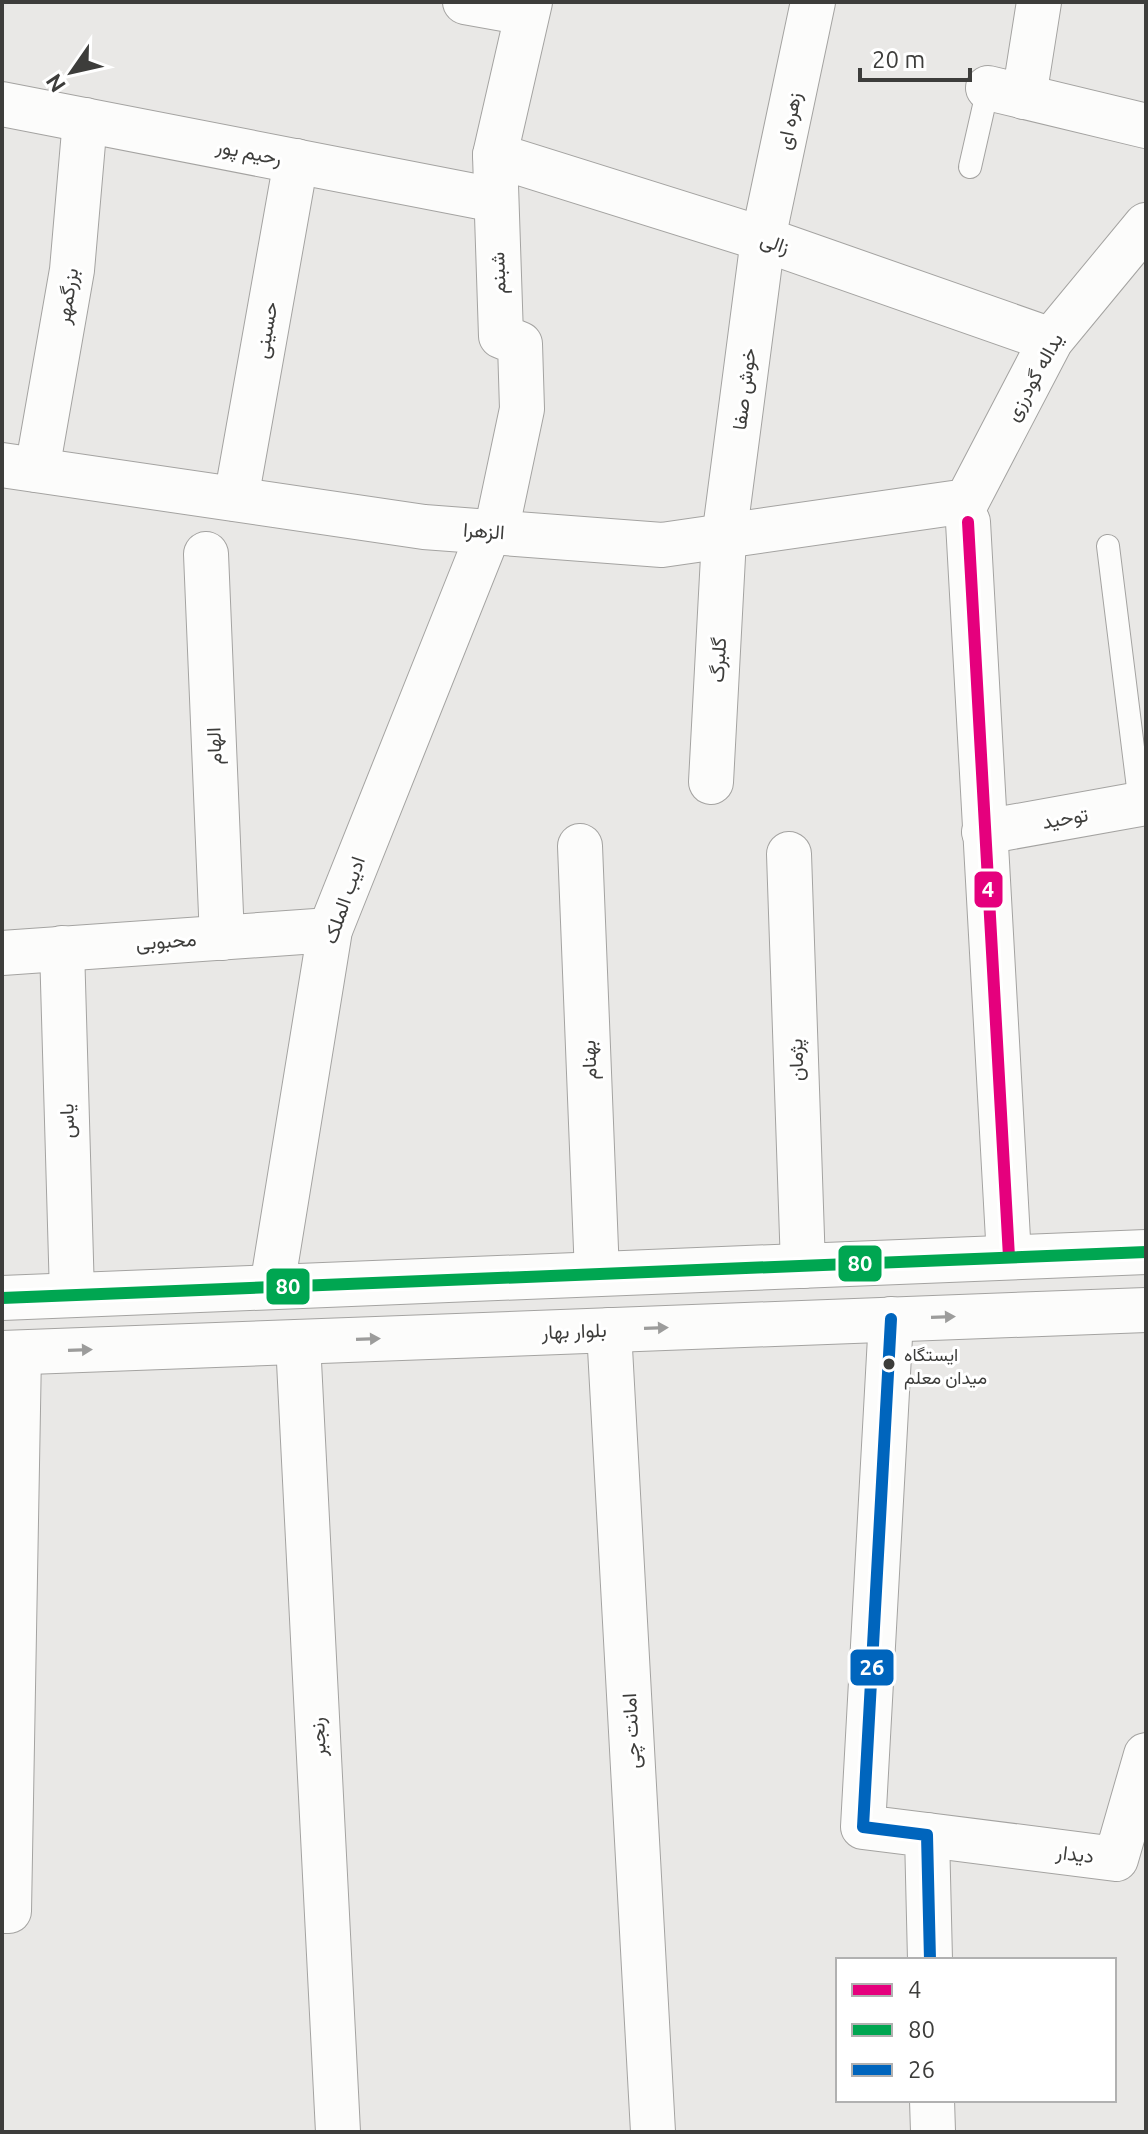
<svg xmlns="http://www.w3.org/2000/svg" width="1148" height="2134" font-family="Ubuntu,Vazirmatn,sans-serif">
	<style>
		.lines { fill: none; stroke-linecap: round; stroke-linejoin: round }
		.lane-casing { stroke: #a4a3a1; stroke-width: 24 }
		.street-casing { stroke: #a4a3a1; stroke-width: 46 }
		.secondary-casing { stroke: #a4a3a1; stroke-width: 46 }
		.lane { stroke: #fcfcfb; stroke-width: 22 }
		.street { stroke: #fcfcfb; stroke-width: 44 }
		.secondary { stroke: #fcfcfb; stroke-width: 44 }
		.bus-1-casing { stroke: #fff; stroke-width: 18 }
		.bus-2-casing { stroke: #fff; stroke-width: 18 }
		.bus-3-casing { stroke: #fff; stroke-width: 18 }
		.bus-1 { stroke: #e5007d; stroke-width: 12 }
		.bus-2 { stroke: #00a651; stroke-width: 12 }
		.bus-3 { stroke: #0065bd; stroke-width: 12 }
		.oneway { fill: #9c9c9b }
		.bus-dot { fill: #3d3d3b; stroke: #fff; stroke-width: 3 }
		.labels { text-anchor: middle; stroke-width: 6; stroke-linejoin: round; paint-order: stroke }
		.bus-label { font-size: 18px; fill: #3d3d3b; stroke: #fff; text-anchor: start }
		.street-label { font-size: 20px; fill: #3d3d3b; stroke: #fff }
		.line-badge { stroke: #fff; stroke-width: 3 }
		.badge-label { font-size: 22px; text-anchor: middle; font-weight: bold; fill: #fff }
	</style>
	<rect width="100%" height="100%" fill="#e9e8e6"/>
	<g class="lines">
		<defs>
			<g id="lane">
				<path d="M970 167 988 88"/>
				<path d="M1108 546 1140 804"/>
			</g>
			<g id="street">
				<path d="M465 2 526 13"/>
				<path d="M988 88 1146 126"/>
				<path d="M1024 97 1039 2"/>
				<path d="M2 104 495 200"/>
				<path d="M495 155 763 239 1051 340"/>
				<path d="M2 465 424 527 662 545 967 501 1051 340 1146 225"/>
				<path d="M37 470 72 270 85 120"/>
				<path d="M236 499 296 161"/>
				<path d="M968 522 1009 1257"/>
				<path d="M496 532 522 409 520 344 501 336 495 155 530 2"/>
				<path d="M206 554 222 938"/>
				<path d="M711 782 724 538 763 239 813 2"/>
				<path d="M984 832 1146 803"/>
				<path d="M580 846 597 1274"/>
				<path d="M789 854 803 1266"/>
				<path d="M62 948 72 1294"/>
				<path d="M2 953 330 930"/>
				<path d="M272 1287 330 930 489 532"/>
				<path d="M891 1319 863 1827 927 1835 930 1960"/>
				<path d="M609 1330 653 2132"/>
				<path d="M298 1342 338 2132"/>
				<path d="M927 1835 1116 1859 1146 1755"/>
				<path d="M2 1911H9L19 1353"/>
				<path d="M932 2100 933 2132"/>
			</g>
			<g id="secondary">
				<path d="M2 1298 1146 1252"/>
				<path d="M2 1353 1146 1310"/>
			</g>
		</defs>
		<!-- lane casing -->
		<use href="#lane" class="lane-casing"/>
		<!-- street casing -->
		<use href="#street" class="street-casing"/>
		<!-- secondary casing -->
		<use href="#secondary" class="secondary-casing"/>
		<!-- lane -->
		<use href="#lane" class="lane"/>
		<!-- street -->
		<use href="#street" class="street"/>
		<!-- secondary -->
		<use href="#secondary" class="secondary"/>
		<defs>
			<path id="bus-1" d="M968 522 1009 1257"/>
			<path id="bus-2" d="M2 1298 1146 1252"/>
			<path id="bus-3" d="M891 1319 863 1827 927 1835 930 1960"/>
		</defs>
		<!-- bus-1 casing -->
		<use href="#bus-1" class="bus-1-casing"/>
		<!-- bus-2 casing -->
		<use href="#bus-2" class="bus-2-casing"/>
		<!-- bus-3 casing -->
		<use href="#bus-3" class="bus-3-casing"/>
		<!-- bus-1 -->
		<use href="#bus-1" class="bus-1"/>
		<!-- bus-2 -->
		<use href="#bus-2" class="bus-2"/>
		<!-- bus-3 -->
		<use href="#bus-3" class="bus-3"/>
	</g>
	<!-- one-way arrows -->
	<defs><path id="oneway-solid" d="M-6-.8H1V-3.2L6.5 0L1 3.2V.8H-6Z" transform="scale(2)"/></defs>
	<g class="oneway">
		<use href="#oneway-solid" transform="translate(943 1317) rotate(-2)"/>
		<use href="#oneway-solid" transform="translate(656 1328) rotate(-2)"/>
		<use href="#oneway-solid" transform="translate(368 1339) rotate(-2)"/>
		<use href="#oneway-solid" transform="translate(80 1350) rotate(-2)"/>
	</g>
	<!-- markers -->
	<circle class="bus-dot" cx="889" cy="1364" r="7"/>
	<g class="labels">
		<!-- bus labels -->
		<g class="bus-label">
			<text x="904" y="1361">ایستگاه<tspan x="904" dy="23">میدان معلم</tspan></text>
		</g>
		<!-- street labels -->
		<g class="street-label">
			<text transform="translate(789 121) rotate(-79)" y="7">زهره ای</text>
			<text transform="translate(249 152) rotate(11)" y="7">رحیم پور</text>
			<text transform="translate(775 243) rotate(19)" y="7">زالی</text>
			<text transform="translate(498 273) rotate(-92)" y="7">شبنم</text>
			<text transform="translate(67 296) rotate(-81)" y="7">بزرگمهر</text>
			<text transform="translate(266 330) rotate(-80)" y="7">حسینی</text>
			<text transform="translate(1034 377) rotate(-61)" y="7">یداله گودرزی</text>
			<text transform="translate(744 389) rotate(-83)" y="7">خوش صفا</text>
			<text transform="translate(484 531) rotate(4)" y="7">الزهرا</text>
			<text transform="translate(718 660) rotate(-87)" y="7">گلبرگ</text>
			<text transform="translate(214 746) rotate(-92)" y="7">الهام</text>
			<text transform="translate(1065 818) rotate(-10)" y="7">توحید</text>
			<text transform="translate(344 900) rotate(-71)" y="7">ادیب الملک</text>
			<text transform="translate(166 941) rotate(-4)" y="7">محبوبی</text>
			<text transform="translate(589 1060) rotate(-92)" y="7">بهنام</text>
			<text transform="translate(796 1060) rotate(-92)" y="7">پژمان</text>
			<text transform="translate(67 1121) rotate(-92)" y="7">یاس</text>
			<text transform="translate(574 1331) rotate(-2)" y="7">بلوار بهار</text>
			<text transform="translate(631 1731) rotate(-93)" y="7">امانت چی</text>
			<text transform="translate(318 1737) rotate(-93)" y="7">رنجبر</text>
			<text transform="translate(1075 1854) rotate(7)" y="7">دیدار</text>
		</g>
	</g>
	<g class="line-badge">
		<rect x="973" y="870" width="31" height="39" rx="8" fill="#e5007d"/>
		<rect x="837" y="1244" width="46" height="39" rx="8" fill="#00a651"/>
		<rect x="265" y="1267" width="46" height="39" rx="8" fill="#00a651"/>
		<rect x="849" y="1648" width="46" height="39" rx="8" fill="#0065bd"/>
	</g>
	<g class="badge-label">
		<text x="988" y="897">4</text>
		<text x="860" y="1271">80</text>
		<text x="288" y="1294">80</text>
		<text x="872" y="1675">26</text>
	</g>
	<!-- border -->
	<rect width="1148" height="2134" fill="none" stroke="#3d3d3b" stroke-width="8"/>
	<!-- legend -->
	<rect x="836" y="1958" width="280" height="144" fill="#ffffff" stroke="#b1b1b1" stroke-width="2"/>
	<rect x="852" y="1984" width="40" height="12" fill="#e5007d" stroke="#b1b1b1" stroke-width="2"/>
	<text x="908" y="1998" font-size="24" fill="#3d3d3b">4</text>
	<rect x="852" y="2024" width="40" height="12" fill="#00a651" stroke="#b1b1b1" stroke-width="2"/>
	<text x="908" y="2038" font-size="24" fill="#3d3d3b">80</text>
	<rect x="852" y="2064" width="40" height="12" fill="#0065bd" stroke="#b1b1b1" stroke-width="2"/>
	<text x="908" y="2078" font-size="24" fill="#3d3d3b">26</text>
	<!-- north arrow -->
	<g transform="translate(72 72) rotate(236)" stroke="#ffffff" stroke-width="6" paint-order="stroke">
	<path d="M0-6L14 30L0 20L-14 30Z" fill="#3d3d3b"/>
	<text y="-12" font-size="22" font-weight="bold" text-anchor="middle" fill="#3d3d3b">N</text>
	</g>
	<!-- scale -->
	<path d="M860 68v12h110v-12" fill="none" stroke="#3d3d3b" stroke-width="4"/>
	<text x="872" y="68" font-size="24" fill="#3d3d3b" stroke="#ffffff" stroke-width="6" paint-order="stroke">20 m</text>
</svg>
